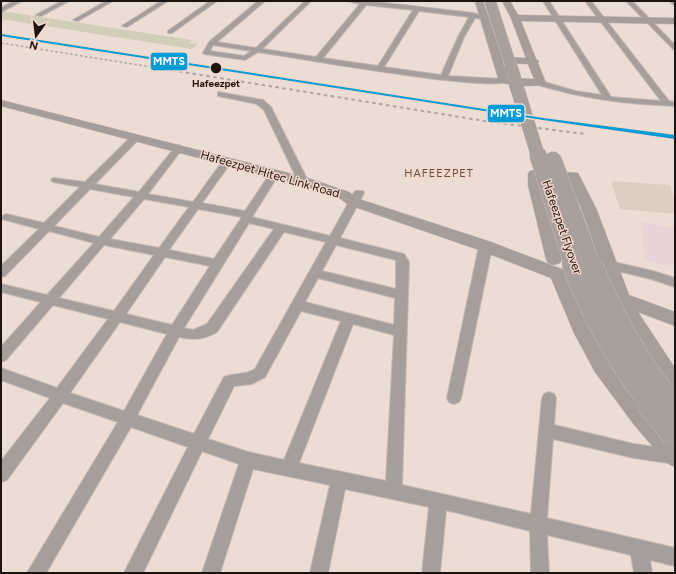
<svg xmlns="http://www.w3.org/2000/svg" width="676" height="574" font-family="Figtree,sans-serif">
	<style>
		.commercial { fill: #e8d4d6 }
		.industrial { fill: #decec2 }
		.green { fill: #d2cdb8 }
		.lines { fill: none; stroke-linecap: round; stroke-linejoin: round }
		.street-casing { stroke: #c4b9b2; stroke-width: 2 }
		.secondary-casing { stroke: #c4b9b2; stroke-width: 1 }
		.street { fill: #a69e9a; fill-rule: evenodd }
		.secondary { fill: #a79d98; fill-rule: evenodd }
		.rail-far1 { stroke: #aea5a0; stroke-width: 1.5; stroke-dasharray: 2.5 2.5; stroke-linecap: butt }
		.rail { stroke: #aea5a0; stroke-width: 2; stroke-dasharray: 3.5 3.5; stroke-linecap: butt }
		.primary-bridge-far4-casing { stroke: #c4b9b2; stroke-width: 12; stroke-linecap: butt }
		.primary-bridge-far3-casing { stroke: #c4b9b2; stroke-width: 14; stroke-linecap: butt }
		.primary-bridge-far2-casing { stroke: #c4b9b2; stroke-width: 18; stroke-linecap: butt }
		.primary-bridge-far1-casing { stroke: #c4b9b2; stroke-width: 23; stroke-linecap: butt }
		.primary-bridge-casing { stroke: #c4b9b2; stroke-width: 28; stroke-linecap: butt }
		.primary-bridge-far4 { stroke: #aaa09b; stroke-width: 11 }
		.primary-bridge-far3 { stroke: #aaa09b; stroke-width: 14 }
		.primary-bridge-far2 { stroke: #aaa09b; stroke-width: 17 }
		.primary-bridge-far1 { stroke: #aaa09b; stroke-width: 22 }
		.primary-bridge { stroke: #aaa09b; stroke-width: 27 }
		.rail-1-casing { stroke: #f4d8cb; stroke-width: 3 }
		.rail-1 { fill: #019cd6; fill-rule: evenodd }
		.stop-dot { fill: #1c130e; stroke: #f4d8cb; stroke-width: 1.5 }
		.labels { text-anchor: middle; stroke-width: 3; stroke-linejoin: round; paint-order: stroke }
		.far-stop-label { font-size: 10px; font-weight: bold; fill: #1c130e; stroke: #f4d8cb }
		.far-neighbourhood-label { font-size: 11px; letter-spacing: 1px; fill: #644d42; stroke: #f4d8cb }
		.street-label { font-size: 12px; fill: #1c130e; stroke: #f4d8cb }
		.line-badge { stroke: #f4d8cb; stroke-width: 1.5 }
		.badge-label { font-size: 11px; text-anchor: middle; font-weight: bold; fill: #fff }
	</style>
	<rect width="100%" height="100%" fill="#ebdcd4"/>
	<!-- commercial -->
	<path class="commercial" d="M641 222 675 228V266L645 261Z"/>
	<!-- industrial -->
	<path class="industrial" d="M611 181 670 185 675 201V214L620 209Z"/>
	<!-- green -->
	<path class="green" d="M1 11 192 40 189 43 198 44 192 49 1 19Z"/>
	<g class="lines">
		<defs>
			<g id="street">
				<path d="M14 1H22L1 12V8Z"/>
				<path d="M62 1H69L41 16 36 15Z"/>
				<path d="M106 1H113L78 21 73 20Z"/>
				<path d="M161 1H168L127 27 122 26Z"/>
				<path d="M210 1H217L172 33H168V31Z"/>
				<path d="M258 1H265L217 42 256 48 305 1H311L262 49 316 57 360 4 347 1H369L473 13 488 17 485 19 475 18 464 37 448 76 504 79 508 81C493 93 290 57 258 52L245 60 204 54 203 53 209 42ZM366 5 413 10 378 66 323 58ZM419 11 469 17 458 37 441 75 384 67ZM213 45 251 51 244 56 210 51Z"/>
				<path d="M543 1H549L611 97 661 101 585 1H591L669 101 675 102V106C625 104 586 99 538 85V81H541L575 91 602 95Z"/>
				<path d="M626 1H632L675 45V51Z"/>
				<path d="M669 1H675V6Z"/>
				<path d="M218 92 263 100 271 107 308 181 306 183 303 184 298 181 264 110 257 104 218 96Z"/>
				<path d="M135 135 138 136V140L95 184 139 192 176 146 179 145 183 148 148 194 193 202 224 159 227 158 232 161 202 203 245 211 271 172H277L279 174 252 217 330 236 355 191H363L364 193 340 238 404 254 409 262 402 485 531 514 542 398 544 394 549 392 554 394 556 398 554 425 634 444 675 450V464L634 458 553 439 547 518 675 548V566L650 560 652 573H634L631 555 547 535 549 573H531L530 531 446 510 440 573H422L429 507 345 489 328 573H310L330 485 253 469 220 573H202L239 464 202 451 143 573H124L188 447 131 427 46 573H27L118 422 63 403 7 480 1 482V461L50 398 1 380V368L57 388 108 319 53 305 6 360 1 362V347L41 302 1 292V284L47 295 94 243 49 231 5 276 1 277V266L39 229 2 219 1 217 6 214 44 223 80 187 53 182 51 180 53 178 85 182 132 136ZM90 189 134 197 99 237 54 226ZM144 199 189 207 159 248 110 239ZM198 209 242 217 214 259 169 250ZM249 223 274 229 207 324 193 330 184 328ZM284 232 326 242 255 369C246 375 234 373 224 377L194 434 137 415 179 337C193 340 204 340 217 332ZM104 245 154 255 114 311 59 298ZM336 245 396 260V289L322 271ZM165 257 210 266 172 325 126 314ZM318 278 395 298 394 325 305 302ZM301 311 341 321 284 460 248 452 208 439 234 386 252 384 265 377ZM120 322 167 334 124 411 70 393ZM353 324 394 335 386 481 299 463Z"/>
				<path d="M485 242 489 243 492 247 461 398 459 402 454 404 449 402 447 398 479 246Z"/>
				<path d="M609 261 653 271 675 278V287L651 279 605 268 603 265 605 262Z"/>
			</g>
			<g id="secondary">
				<path d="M475 1H483L502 57 526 58 511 18 502 1H510L518 15 675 18V24L521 21 536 59 539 61 538 63 546 83C542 88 503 86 499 81ZM503 63 528 64 534 79 508 78Z"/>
				<path d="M1 100 308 178 349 192 359 199 491 242 609 287 581 208 568 180 542 178V185L562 259 560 263 554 265 548 263 546 259 528 185V174L530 171 535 170 578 173 596 208 629 295 675 312V326L638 312 675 368V392L668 389 648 361 616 303 572 286C581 306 588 328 600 347 621 381 648 411 675 440V467L667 463 635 426 595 372 574 333 551 278 479 250 349 205 339 198 298 184 1 106Z"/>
			</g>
		</defs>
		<!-- street casing -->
		<use href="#street" class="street-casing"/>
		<!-- secondary casing -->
		<use href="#secondary" class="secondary-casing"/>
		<!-- street -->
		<use href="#street" class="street"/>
		<!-- secondary -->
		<use href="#secondary" class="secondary"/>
		<!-- rail-far1 -->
		<path class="rail-far1" d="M1 43 164 69"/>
		<!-- rail -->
		<path class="rail" d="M158 68 491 122 585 134"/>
		<defs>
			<path id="primary-bridge-far4" d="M490 1 512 69"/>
			<path id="primary-bridge-far3" d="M511 68 538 156"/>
			<g id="primary-bridge-far2">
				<path d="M538 155 573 265"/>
				<path d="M553 160 592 265"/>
			</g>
			<g id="primary-bridge-far1">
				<path d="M573 264C591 314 618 360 649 402"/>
				<path d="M591 264C612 314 636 360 671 402"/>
			</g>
			<g id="primary-bridge">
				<path d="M648 401 675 434"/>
				<path d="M670 401 675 407"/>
			</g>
		</defs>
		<!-- primary-bridge-far4 casing -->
		<use href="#primary-bridge-far4" class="primary-bridge-far4-casing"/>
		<!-- primary-bridge-far3 casing -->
		<use href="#primary-bridge-far3" class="primary-bridge-far3-casing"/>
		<!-- primary-bridge-far2 casing -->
		<use href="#primary-bridge-far2" class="primary-bridge-far2-casing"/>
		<!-- primary-bridge-far1 casing -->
		<use href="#primary-bridge-far1" class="primary-bridge-far1-casing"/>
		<!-- primary-bridge casing -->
		<use href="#primary-bridge" class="primary-bridge-casing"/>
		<!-- primary-bridge-far4 -->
		<use href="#primary-bridge-far4" class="primary-bridge-far4"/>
		<!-- primary-bridge-far3 -->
		<use href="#primary-bridge-far3" class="primary-bridge-far3"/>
		<!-- primary-bridge-far2 -->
		<use href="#primary-bridge-far2" class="primary-bridge-far2"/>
		<!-- primary-bridge-far1 -->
		<use href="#primary-bridge-far1" class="primary-bridge-far1"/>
		<!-- primary-bridge -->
		<use href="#primary-bridge" class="primary-bridge"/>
		<defs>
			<path id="rail-1" d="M1 34 543 118 675 135V139L543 120 1 36Z"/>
		</defs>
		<!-- rail-1 casing -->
		<use href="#rail-1" class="rail-1-casing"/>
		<!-- rail-1 -->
		<use href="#rail-1" class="rail-1"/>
	</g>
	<!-- markers -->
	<circle class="stop-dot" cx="216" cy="68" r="6"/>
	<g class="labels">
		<!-- far-stop labels -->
		<g class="far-stop-label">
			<text x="216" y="87">Hafeezpet</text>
		</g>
		<!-- far-neighbourhood labels -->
		<g class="far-neighbourhood-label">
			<text x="439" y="177">HAFEEZPET</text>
		</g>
		<!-- street labels -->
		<g class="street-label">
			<text transform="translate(270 174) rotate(16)" y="4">Hafeezpet Hitec Link Road</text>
			<text transform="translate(562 227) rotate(71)" y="4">Hafeezpet Flyover</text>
		</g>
	</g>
	<g class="line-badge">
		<rect x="150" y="52" width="38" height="19" rx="4" fill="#019cd6"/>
		<rect x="487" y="104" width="38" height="19" rx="4" fill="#019cd6"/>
	</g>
	<g class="badge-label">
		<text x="169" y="65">MMTS</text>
		<text x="506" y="117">MMTS</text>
	</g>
	<!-- border -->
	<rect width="676" height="574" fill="none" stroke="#1c130e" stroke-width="4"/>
	<!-- north arrow -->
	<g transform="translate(36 36) rotate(194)" stroke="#f4d8cb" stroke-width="3" paint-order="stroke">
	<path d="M0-3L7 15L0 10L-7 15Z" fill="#1c130e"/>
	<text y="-6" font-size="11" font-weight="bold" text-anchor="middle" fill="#1c130e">N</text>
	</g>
</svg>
